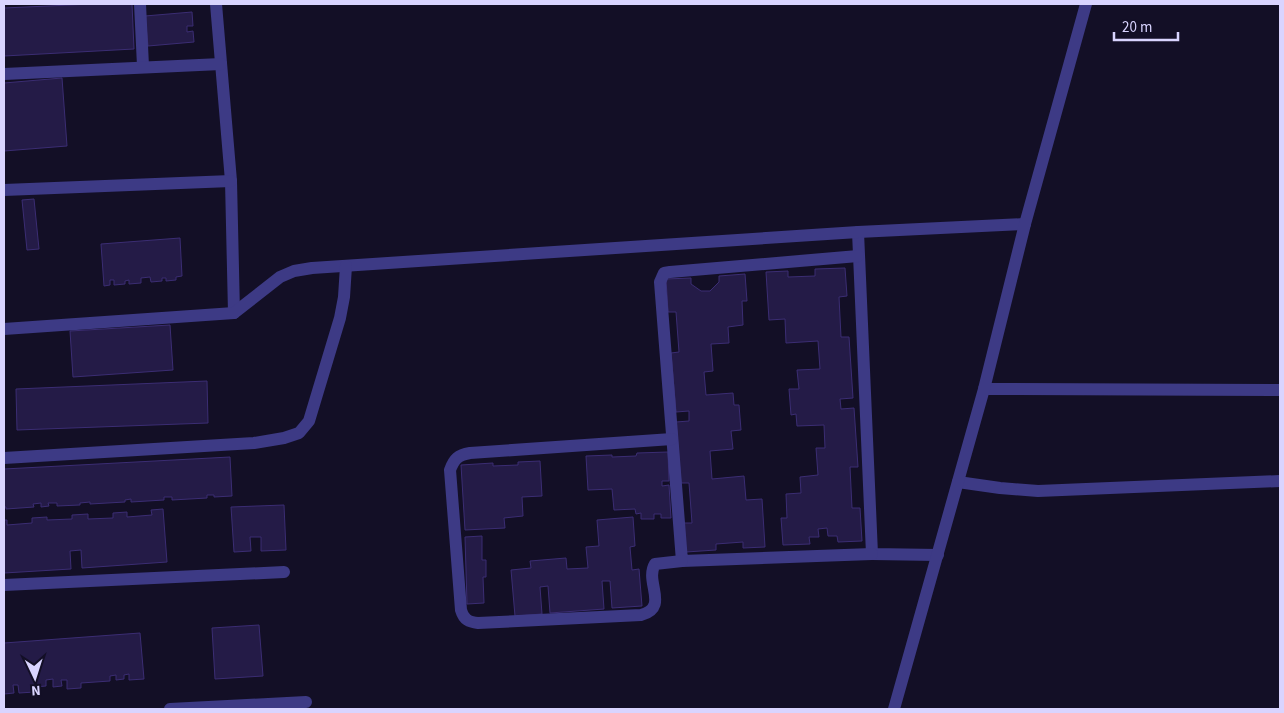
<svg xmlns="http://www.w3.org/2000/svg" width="1284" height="713" font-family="'Source Sans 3',sans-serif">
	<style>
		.building { fill: #241b47; stroke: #3b2d73 }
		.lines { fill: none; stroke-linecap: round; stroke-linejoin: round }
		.minor { stroke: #3d3a85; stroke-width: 12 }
	</style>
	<rect width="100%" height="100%" fill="#130f26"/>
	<!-- building -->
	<g class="building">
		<path d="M92 4H132L134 49 4 56V8Z"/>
		<path d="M192 12 193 26H187V32L193 31 194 42 148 46 145 16Z"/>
		<path d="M62 78 67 146 4 151V83Z"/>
		<path d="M34 199 39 249 27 250 22 200Z"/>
		<path d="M180 238 182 276 176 277V280L166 281V278H162V281L151 282 150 277 141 278V283L129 284V280L125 281V284L114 285V280H110V285L104 286 101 244Z"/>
		<path d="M845 268 847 296 839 297 841 337H849L853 398 840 399 841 409 854 408 858 467H850L852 508H860L862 541 838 542 837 536H828L827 528 818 529 819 537H809L810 544 783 545 781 518H787L786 494 801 493 800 477 818 475 816 448H825L824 425 797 426 796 414 791 415 789 389H799L797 370 820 369 818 341 786 343 785 319 769 320 766 272 788 271V277L815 276V269Z"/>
		<path d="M745 274 747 301H742L743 325 728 327 729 343 711 344 713 371 704 372 706 395 733 393 734 405H739L741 430 731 431 733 449 710 451 712 479 744 476 746 500 762 499 765 547 743 548V542L716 544V550L686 552 684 523H692L689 483H681L676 422 689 421V411L676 412 671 353 679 352 676 312H668L666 279 691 278V284L701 291H710L719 282V276Z"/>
		<path d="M170 325 173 370 73 377 70 331Z"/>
		<path d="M207 381 208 423 17 430 16 389Z"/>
		<path d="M668 452 669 481H662V486L669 485 671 518H661V514H654V519H641V513L636 514 635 509 614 510 612 489 588 490 586 456 612 455V457L636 456 637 453Z"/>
		<path d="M230 457 232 496 214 497V495H207V498L172 500V497H164V500L131 502V499L125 500V502L90 504V502L80 503V505L57 506V503H48L49 506 41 507V503L33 504 34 507 6 509V507H4V469Z"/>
		<path d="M540 461 542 496 522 497 523 516 504 518 505 528 465 530 461 465 493 463V466L518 465V462Z"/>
		<path d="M284 505 286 550 261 551V537H250L251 551 234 552 231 507Z"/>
		<path d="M163 509 167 562 82 568 81 550 70 551 71 569 4 573V520H7V525L32 523V518L47 517V520L72 519V515L88 514V519L113 518V513L127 512V517L152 515 151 510Z"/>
		<path d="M633 517 635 546 630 547 632 570 639 569 642 606 612 608 610 581H602L604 609 550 613 548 586 540 587 542 614 515 616 511 570 531 568 530 561 566 558 567 569 588 568 586 547 599 546 597 520Z"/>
		<path d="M482 536V560H486V577H483L484 603 467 604 465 537Z"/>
		<path d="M259 625 263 676 215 679 212 628Z"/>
		<path d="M140 633 144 679 129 680V674L124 675V679L116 680V675L110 676V681L81 683V688L67 689V680H61L62 686 53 687V679L46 680V686L35 687V692L19 693 18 685H13L14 693 4 694V643Z"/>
	</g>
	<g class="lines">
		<!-- minor -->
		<g class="minor">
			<path d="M140 4 143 66"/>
			<path d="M216 4 231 181 234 313"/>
			<path d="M4 74 221 64"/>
			<path d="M4 190 231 181"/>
			<path d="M858 232 872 554 938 555"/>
			<path d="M858 256 670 272 664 273 660 282 682 561 872 554"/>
			<path d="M4 329 234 313 280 277 294 271 312 268 858 232 1025 224"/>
			<path d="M984 389 1280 390"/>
			<path d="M672 439 470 453C458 455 454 459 450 470L461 610C464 620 469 622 478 623L641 615C670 607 644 582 655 564L682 561"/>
			<path d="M4 458 254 443 284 438 299 433 309 421 340 318 344 297 346 266"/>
			<path d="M958 482 1000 488 1038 491 1280 481"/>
			<path d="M4 585 284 572"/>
			<path d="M170 709 306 702"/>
			<path d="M894 709 984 389 1025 224 1086 4"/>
		</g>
	</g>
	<!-- border -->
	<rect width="1284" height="713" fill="none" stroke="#d9d4ff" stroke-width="10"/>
	<!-- north arrow -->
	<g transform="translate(35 678) rotate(176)" stroke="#130f26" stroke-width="4" paint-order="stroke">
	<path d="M0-4L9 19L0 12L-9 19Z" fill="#d9d4ff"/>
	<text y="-8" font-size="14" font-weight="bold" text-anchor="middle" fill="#d9d4ff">N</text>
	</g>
	<!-- scale -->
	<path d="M1114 32v8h64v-8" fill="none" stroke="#d9d4ff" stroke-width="2.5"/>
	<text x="1122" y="32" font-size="15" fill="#d9d4ff" stroke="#130f26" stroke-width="4" paint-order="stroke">20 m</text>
</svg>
